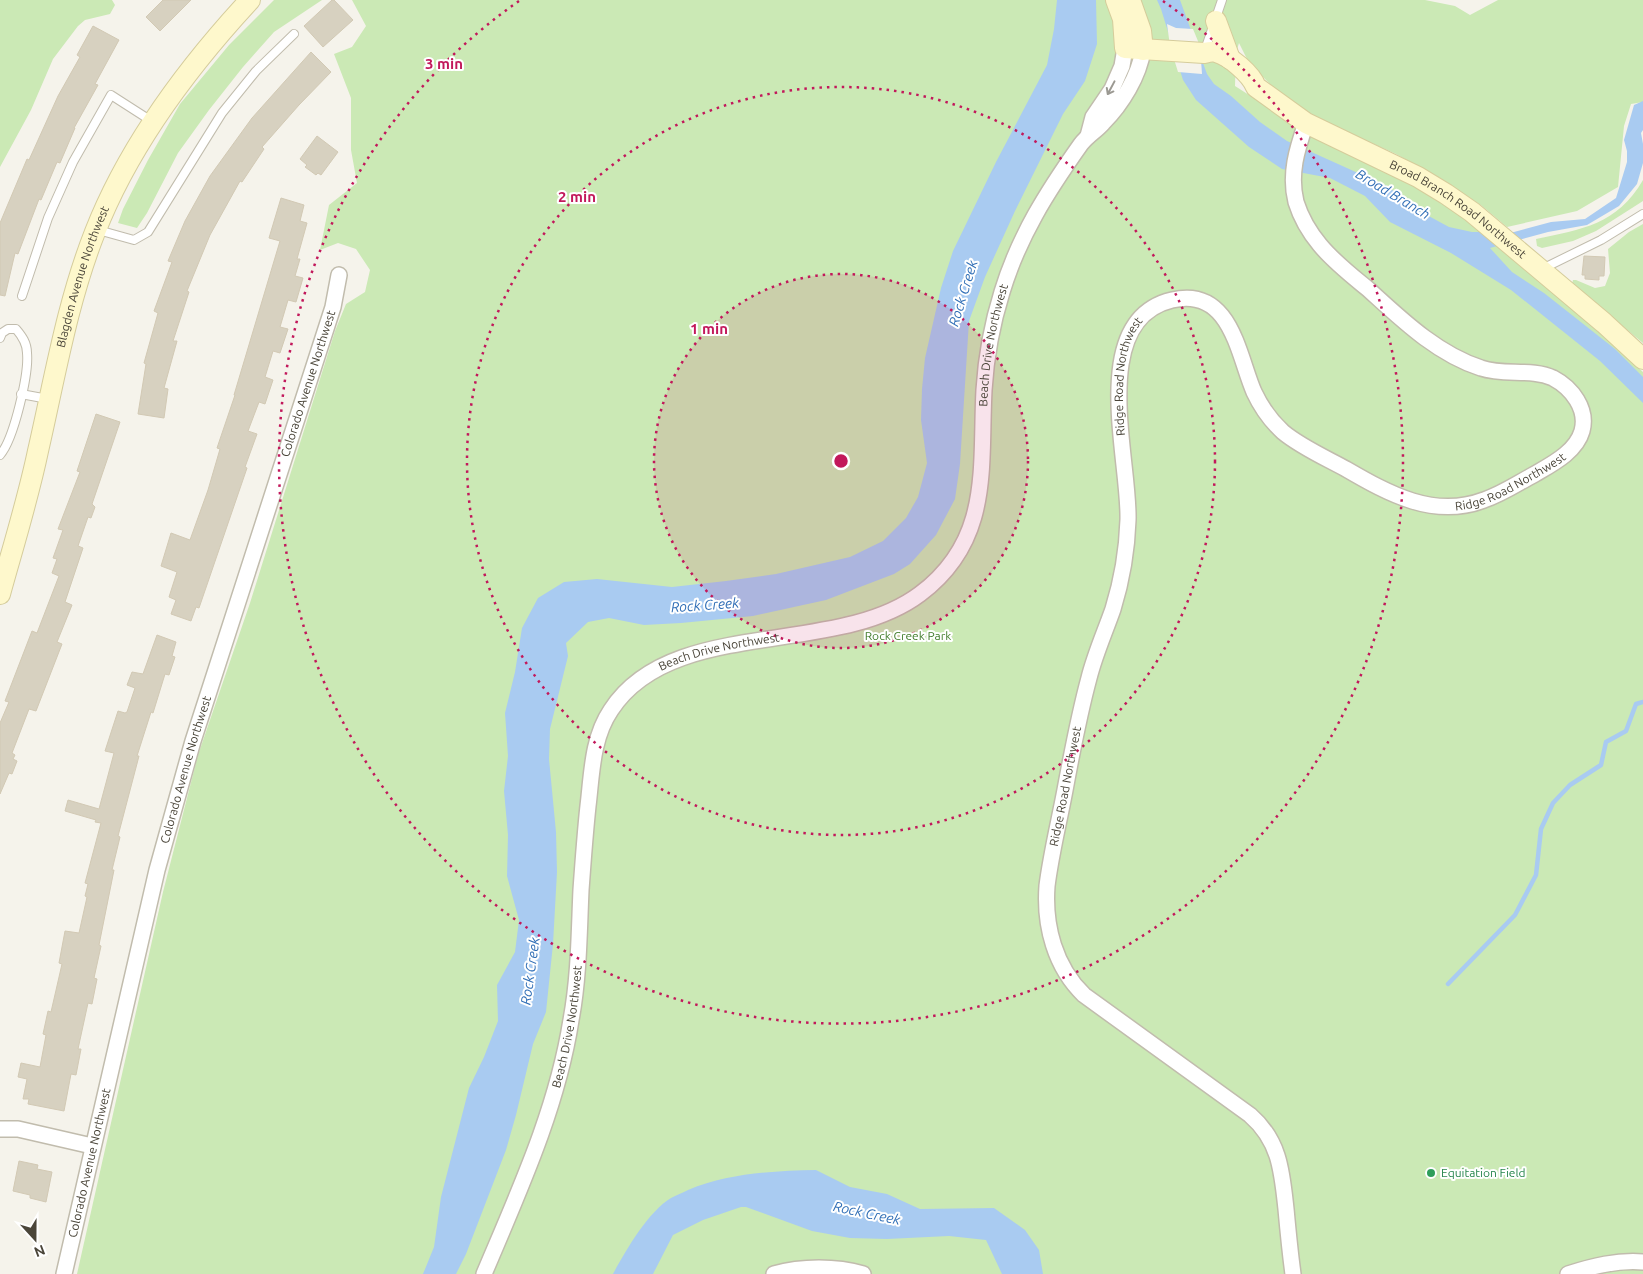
<svg xmlns="http://www.w3.org/2000/svg" width="1643" height="1274" font-family="Ubuntu,sans-serif">
	<style>
		.green { fill: #cbe9b5 }
		.water { fill: #a9cbf1 }
		.pier { fill: #f5f3eb }
		.lines { fill: none; stroke-linecap: round; stroke-linejoin: round }
		.stream { stroke: #a9cbf1; stroke-width: 4.5 }
		.building { fill: #d7d1c0; stroke: #d2c9b4 }
		.lane-casing { stroke: #c1bcad; stroke-width: 10 }
		.street-casing { stroke: #c1bcad; stroke-width: 18 }
		.secondary-casing { stroke: #d5cc9b; stroke-width: 22 }
		.lane { stroke: #fff; stroke-width: 8 }
		.street { stroke: #fff; stroke-width: 15 }
		.secondary { stroke: #fef8cc; stroke-width: 20 }
		.oneway { stroke: #9b9992 }
		.ring { fill: none; stroke: #c2185b; stroke-width: 2.5; stroke-dasharray: 2.5 5 }
		.leisure-dot { fill: #2e9e5b; stroke: #fff; stroke-width: 2 }
		.labels { text-anchor: middle; stroke-width: 4; stroke-linejoin: round; paint-order: stroke }
		.street-label { font-size: 12px; fill: #4a4539; stroke: #fff }
		.park-label { font-size: 12px; fill: #417c2b; stroke: #fff }
		.leisure-label { font-size: 12px; fill: #27864d; stroke: #fff; text-anchor: start }
		.water-label { font-size: 14px; font-style: italic; fill: #316fb6; stroke: #fff }
		.centre { fill: #c2185b; stroke: #fff; stroke-width: 2.5 }
		.ring-label { font-size: 15px; text-anchor: middle; font-weight: bold; fill: #c2185b; stroke: #fff; stroke-width: 4; stroke-linejoin: round; paint-order: stroke }
	</style>
	<rect width="100%" height="100%" fill="#f5f3eb"/>
	<!-- green -->
	<g class="green">
		<path d="M0 0H112L115 5 110 14 85 20 78 26 53 59 31 110 0 167Z"/>
		<path d="M274 0H322L274 32 243 67 209 110 178 153 147 213 137 228 118 223 123 209 148 160 180 104 229 45Z"/>
		<path d="M352 0H1425L1455 6 1470 15 1498 0H1643V102L1631 104 1624 126 1618 187 1577 211 1507 227 1482 206 1440 178 1396 154 1314 117 1280 94 1249 63 1239 43 1236 53 1235 86 1324 143 1373 162 1439 198 1481 226 1643 372V1274H77L163 892 198 755 250 603 335 331 346 304 365 292 370 270 356 249 338 243 320 250 329 205 357 183 351 150V98L334 54 352 47 366 26Z"/>
		<path d="M1643 180V201L1596 231 1573 241 1542 248 1537 246 1536 239C1582 229 1617 225 1643 180Z"/>
		<path d="M1643 224V343L1572 284 1573 280H1576L1595 288 1605 286 1610 273 1608 249 1629 232Z"/>
	</g>
	<!-- water -->
	<g class="water">
		<path d="M1057 0H1096L1097 44 1085 81 1063 114 1015 211 985 277 969 321 960 464 955 499 936 535 910 564 894 574 826 600 753 616 681 623 644 625 609 618 588 622 566 643 568 656 550 729 549 759 556 832 557 872 553 944 546 1012 533 1044 516 1115 506 1150 466 1254 456 1274H423L434 1247 441 1197 469 1088 484 1057 498 1021 497 985 515 952 519 920 507 876 508 835 504 791 508 756 505 713 515 672 522 628 538 598 564 582 597 579 672 587 726 581 776 574 850 557 883 541 906 518 918 497 927 463 921 420 922 389 925 358 941 288 953 251 996 162 1047 65 1054 29Z"/>
		<path d="M1157 0H1180L1207 74 1214 84 1231 96 1260 122 1287 141 1389 187 1412 207 1449 227 1472 232H1514L1551 222 1585 219 1616 198 1627 162V151L1624 140 1634 105 1643 101V130L1641 133 1643 144V163L1637 184 1619 206 1587 225 1548 232 1490 248 1512 272 1544 293 1615 349 1643 377V403L1600 361 1511 290 1451 253 1390 222 1365 196 1330 178 1282 169 1249 147 1196 100 1183 80 1161 9Z"/>
		<path d="M816 1170 850 1187 887 1194 920 1209 994 1208 1025 1230 1039 1250 1043 1274H1002L986 1240 949 1236 887 1239 850 1238 812 1231 746 1207H741L703 1220 673 1235 653 1274H613C626 1250 648 1212 671 1198 676 1195 683 1193 688 1190 729 1173 772 1171 816 1170Z"/>
	</g>
	<!-- pier -->
	<path class="pier" d="M1167 24 1176 28 1193 29 1200 46 1202 74 1178 72 1170 46Z"/>
	<g class="lines">
		<!-- stream -->
		<path class="stream" d="M1448 984 1515 915 1536 875 1541 829 1553 803 1570 785 1601 765 1606 742 1626 731 1636 704 1643 702"/>
	</g>
	<!-- building -->
	<g class="building">
		<path d="M163 0H191L160 31 146 17Z"/>
		<path d="M332 0H334L353 20 323 47 304 26Z"/>
		<path d="M93 26 119 40 95 84 98 85 74 128H75L60 163 57 162 41 200 39 199 18 254 15 253 5 296 0 295V223L27 159 29 160 58 96 80 57 77 55Z"/>
		<path d="M311 52 331 72 299 105 262 147 264 149 242 182 240 181 210 235 187 291 189 292 173 341H177L164 388 168 389 164 418 138 414 146 364 144 363 158 313 154 311 172 262 168 261 185 221 210 176 252 118Z"/>
		<path d="M317 136 338 152 321 175 318 173 316 175 305 167 307 165 300 159Z"/>
		<path d="M281 198 304 205 300 221 307 223 297 259H300L295 276 303 278 296 302 288 300 280 327 288 329 280 353 273 351 265 377 273 380 265 404 259 402 248 431 257 434 245 467 247 468 199 608 196 607 191 621 171 614 176 600 169 597 177 572 161 566 171 533 190 540 208 490 220 449 217 448 235 395H234L280 241 269 238Z"/>
		<path d="M1584 256 1605 257 1604 276H1599V280L1585 279V275H1582Z"/>
		<path d="M96 414 120 422 92 504 95 507 91 518 88 517 78 546 83 548 65 602 72 605 57 642 62 644 36 711 29 709 12 753 15 755 13 759 17 761 12 774 9 773 0 794V723L9 702 5 701 32 631 37 633 59 576 52 573 57 559 53 558 63 530 58 529 80 472 77 471Z"/>
		<path d="M157 635 176 642 172 656 175 657 169 675 165 674 153 713 151 712 137 756H139L118 836 120 837 112 870H114L99 945 101 946 94 978 97 979 92 1004 88 1003 78 1049H81L76 1075 71 1074 64 1111 28 1104 29 1099H23L27 1079 18 1077 21 1063 40 1067 46 1035 43 1034 48 1011 51 1012 62 964 59 963 65 931 79 933 87 897 85 896 88 884 85 883 101 823 95 822 96 820 65 811 68 800 99 809 114 753 105 751 118 711 125 713 127 712 135 688 127 685 132 672 143 674Z"/>
		<path d="M19 1161 38 1165 37 1169 52 1172 46 1202 30 1198V1195L13 1191Z"/>
	</g>
	<g class="lines">
		<defs>
			<g id="lane">
				<path d="M1205 50 1222 0"/>
				<path d="M98 230 134 240 148 232 222 113 256 71 294 34"/>
				<path d="M1542 269 1601 240 1643 214"/>
				<path d="M22 296 48 218 73 162 111 95 153 122"/>
				<path d="M0 338 2 333 8 329H16C22 336 27 343 27 353 29 374 14 439 0 455"/>
				<path d="M21 394 48 399"/>
			</g>
			<g id="street">
				<path d="M1088 136 1093 117 1112 89 1122 66 1125 48"/>
				<path d="M0 1129H18L92 1146"/>
				<path id="s1" d="M64 1274 157 870 193 741 333 307 339 275"/>
				<path id="s2" d="M484 1274C519 1191 557 1109 571 1020 579 977 579 934 581 890 583 862 585 834 588 806 592 773 592 738 611 710 672 616 835 658 920 594 992 540 980 468 984 390 986 357 992 324 1002 292 1019 236 1047 192 1081 144 1088 135 1096 131 1103 123 1122 104 1139 76 1143 50"/>
				<path d="M774 1274C802 1266 836 1266 863 1274"/>
				<path id="s3" d="M1293 1274C1290 1252 1288 1231 1286 1209 1282 1172 1280 1141 1250 1115L1084 995C1055 967 1044 926 1047 886 1051 854 1059 822 1065 790 1072 752 1079 715 1089 678 1095 654 1105 632 1113 609 1122 580 1127 550 1128 520 1130 460 1087 320 1172 300 1231 286 1238 355 1254 392 1261 407 1271 421 1283 432 1301 447 1326 458 1346 469 1389 494 1434 519 1484 500 1502 494 1518 483 1535 474 1552 464 1576 452 1582 431 1588 409 1572 388 1553 378 1531 368 1504 376 1481 368 1437 354 1401 319 1368 289 1351 275 1334 262 1320 245 1310 233 1301 218 1296 202 1289 174 1297 149 1306 123"/>
				<path d="M1568 1274C1593 1266 1617 1260 1643 1262"/>
			</g>
			<g id="secondary">
				<path id="s4" d="M1116 0 1123 19 1125 48 1204 53C1208 52 1213 51 1216 52 1230 56 1251 74 1256 87L1306 123 1418 177 1446 194 1472 212 1604 323 1643 359"/>
				<path d="M1130 0 1141 31 1143 50"/>
				<path d="M1216 21 1230 59"/>
				<path id="s5" d="M0 594C13 547 28 499 38 451 55 377 67 303 95 232 129 145 187 68 250 0"/>
			</g>
		</defs>
		<!-- lane casing -->
		<use href="#lane" class="lane-casing"/>
		<!-- street casing -->
		<use href="#street" class="street-casing"/>
		<!-- secondary casing -->
		<use href="#secondary" class="secondary-casing"/>
		<!-- lane -->
		<use href="#lane" class="lane"/>
		<!-- street -->
		<use href="#street" class="street"/>
		<!-- secondary -->
		<use href="#secondary" class="secondary"/>
	</g>
	<!-- one-way arrows -->
	<defs><path id="oneway-shaft" d="M-6 0H5M1.5-3L5.5 0L1.5 3" fill="none" stroke-width="1.6" stroke-linecap="round" stroke-linejoin="round" transform="scale(1.25)"/></defs>
	<use class="oneway" href="#oneway-shaft" transform="translate(1111 88) rotate(118)"/>
	<!-- distance rings -->
	<circle cx="841" cy="461" r="187" fill="#c2185b" fill-opacity=".12"/>
	<g class="ring">
		<circle cx="841" cy="461" r="187"/>
		<circle cx="841" cy="461" r="374"/>
		<path d="M1163 1A562 562 0 1 1 519 1"/>
	</g>
	<!-- markers -->
	<circle class="leisure-dot" cx="1431" cy="1173" r="5"/>
	<g class="labels">
		<!-- street labels -->
		<g class="street-label">
			<text dy="4" stroke="none"><textPath href="#s4" startOffset="432">Broad Branch Road Northwest</textPath></text>
			<text dy="4" stroke="none"><textPath href="#s5" startOffset="328">Blagden Avenue Northwest</textPath></text>
			<text dy="4" stroke="none"><textPath href="#s2" startOffset="1191">Beach Drive Northwest</textPath></text>
			<text dy="4" stroke="none"><textPath href="#s3" startOffset="1014">Ridge Road Northwest</textPath></text>
			<text dy="4" stroke="none"><textPath href="#s1" startOffset="924">Colorado Avenue Northwest</textPath></text>
			<text dy="4" stroke="none"><textPath href="#s3" startOffset="1552">Ridge Road Northwest</textPath></text>
			<text dy="4" stroke="none"><textPath href="#s2" startOffset="711">Beach Drive Northwest</textPath></text>
			<text dy="4" stroke="none"><textPath href="#s1" startOffset="519">Colorado Avenue Northwest</textPath></text>
			<text dy="4" stroke="none"><textPath href="#s3" startOffset="594">Ridge Road Northwest</textPath></text>
			<text dy="4" stroke="none"><textPath href="#s2" startOffset="262">Beach Drive Northwest</textPath></text>
			<text dy="4" stroke="none"><textPath href="#s1" startOffset="114">Colorado Avenue Northwest</textPath></text>
		</g>
		<!-- park labels -->
		<g class="park-label">
			<text x="908" y="640">Rock Creek Park</text>
		</g>
		<!-- leisure labels -->
		<g class="leisure-label">
			<text x="1441" y="1177">Equitation Field</text>
		</g>
		<!-- water labels -->
		<g class="water-label">
			<text transform="translate(1393 194) rotate(31)" y="5">Broad Branch</text>
			<text transform="translate(963 293) rotate(-73)" y="5">Rock Creek</text>
			<text transform="translate(705 605) rotate(-4)" y="5">Rock Creek</text>
			<text transform="translate(530 971) rotate(-82)" y="5">Rock Creek</text>
			<text transform="translate(867 1213) rotate(12)" y="5">Rock Creek</text>
		</g>
	</g>
	<circle cx="841" cy="461" r="8" class="centre"/>
	<g class="ring-label">
		<text x="444" y="69">3 min</text>
		<text x="577" y="202">2 min</text>
		<text x="709" y="334">1 min</text>
	</g>
	<!-- north arrow -->
	<g transform="translate(35 1239) rotate(159)" stroke="#ffffff" stroke-width="4" paint-order="stroke">
	<path d="M0-4L9 19L0 12L-9 19Z" fill="#4a4539"/>
	<text y="-8" font-size="14" font-weight="bold" text-anchor="middle" fill="#4a4539">N</text>
	</g>
</svg>
